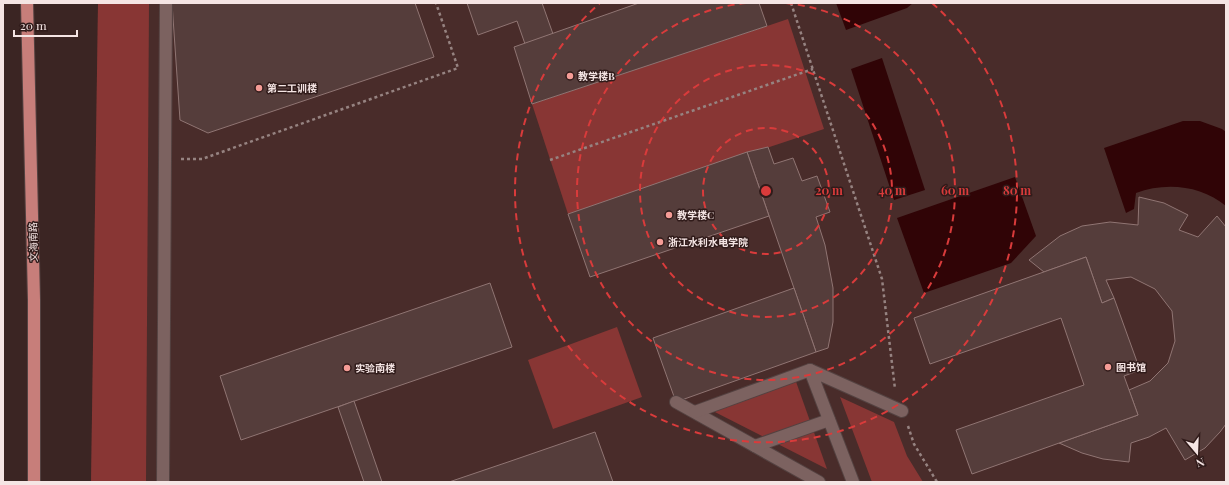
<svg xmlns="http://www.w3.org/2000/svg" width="1229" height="485" font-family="'Playfair Display','Noto Sans SC',serif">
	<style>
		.built { fill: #492c2a }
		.green { fill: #883634 }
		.water { fill: #300406 }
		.building { fill: #553d3b; stroke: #907573 }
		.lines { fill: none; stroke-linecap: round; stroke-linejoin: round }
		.minor-casing { stroke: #544241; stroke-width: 14 }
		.major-casing { stroke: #544241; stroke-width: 14 }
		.path { stroke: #968381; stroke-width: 2.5; stroke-dasharray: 3 3; stroke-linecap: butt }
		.minor { stroke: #7c6260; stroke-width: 12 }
		.major { stroke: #c77e7a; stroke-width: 12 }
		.ring { fill: none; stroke: #d93b3b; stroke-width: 2; stroke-dasharray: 7 5 }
		.poi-dot { fill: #f59c96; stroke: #301b1a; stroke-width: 1.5 }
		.labels { text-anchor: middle; stroke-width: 3; stroke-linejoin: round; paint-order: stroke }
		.poi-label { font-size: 10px; font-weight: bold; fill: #f5e5e4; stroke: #301b1a; text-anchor: start }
		.street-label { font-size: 10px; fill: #f5e5e4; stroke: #301b1a }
		.centre { fill: #d93b3b; stroke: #301b1a; stroke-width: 2 }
		.ring-label { font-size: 12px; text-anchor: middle; font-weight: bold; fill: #d93b3b; stroke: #301b1a; stroke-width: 3; stroke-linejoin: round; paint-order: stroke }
	</style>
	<rect width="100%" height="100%" fill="#3b2523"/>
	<!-- built -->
	<path class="built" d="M98 3H1226V482H91Z"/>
	<!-- green -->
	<g class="green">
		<path d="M98 3H149L146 482H91Z"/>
		<path d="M788 19 824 129 568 214 532 104Z"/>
		<path d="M617 327 642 397 553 429 528 360Z"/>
		<path d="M794 376 827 469 707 408Z"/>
		<path d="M840 397 894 422 907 456 923 482H872Z"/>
	</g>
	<!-- water -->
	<g class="water">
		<path d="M836 3H913L907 8 846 30Z"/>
		<path d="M882 58 925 190 894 200 851 69Z"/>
		<path d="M1183 121H1200L1222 129 1226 132V206C1201 185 1165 182 1136 193L1134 209 1126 213 1104 148Z"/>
		<path d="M1015 177 1036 236 1011 263 924 293 897 218Z"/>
	</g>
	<!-- building -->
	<g class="building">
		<path d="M172 3H415L434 57 208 133 180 120Z"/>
		<path d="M467 3H542L553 34 525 44 517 21 478 35Z"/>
		<path d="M639 3H759L767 26 532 104 514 47Z"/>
		<path d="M768 147 774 164 793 158 802 181 817 176 830 212 816 217 825 245 833 288V322L828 348 816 352 747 152Z"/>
		<path d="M747 152 769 216 590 277 568 214Z"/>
		<path d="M1139 197 1164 203 1188 215 1179 230 1198 237 1217 216 1226 227V424L1220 432 1205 448 1185 460 1166 428 1149 437 1131 443 1129 462 1103 459 1082 453 1059 443 1138 415 1129 390 1150 381 1168 363 1175 341 1172 311 1155 289 1131 277 1106 280 1114 298 1102 303 1086 257 1044 272 1029 260 1060 236 1082 226 1110 222 1138 225Z"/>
		<path d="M1086 257 1102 303 1114 298 1140 370 1124 376 1138 415 972 474 956 430 1084 385 1061 318 930 364 914 318Z"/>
		<path d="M490 283 512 347 241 440 220 376Z"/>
		<path d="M794 288 816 352 676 402 653 338Z"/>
		<path d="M354 401 382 482H364L338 407Z"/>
		<path d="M595 432 613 482H449L508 462Z"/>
	</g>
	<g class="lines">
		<defs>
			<g id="minor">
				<path d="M676 402 819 482"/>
				<path d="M695 412 810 370"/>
				<path d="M755 446 829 420"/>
				<path d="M163 482 166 3"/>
				<path d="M853 482 810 370 902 411"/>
			</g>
			<path id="major" d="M27 3 34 300V482"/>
		</defs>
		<!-- minor casing -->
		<use href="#minor" class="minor-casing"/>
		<!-- major casing -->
		<use href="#major" class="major-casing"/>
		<!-- path -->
		<g class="path">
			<path d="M791 3 882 279 895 389"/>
			<path d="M181 159H202L458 68 436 3"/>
			<path d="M550 160 813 69"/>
			<path d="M908 426 914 444 937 482"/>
		</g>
		<!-- minor -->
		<use href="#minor" class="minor"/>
		<!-- major -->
		<use href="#major" class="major"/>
	</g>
	<!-- distance rings -->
	<g class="ring">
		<circle cx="766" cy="191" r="63"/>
		<circle cx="766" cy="191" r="126"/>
		<path d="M786 3A189 189 0 1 1 746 3"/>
		<path d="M932 3A251 251 0 1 1 600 3"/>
	</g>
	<!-- markers -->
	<g class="poi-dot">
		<circle cx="570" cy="76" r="4"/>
		<circle cx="259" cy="88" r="4"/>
		<circle cx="669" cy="215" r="4"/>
		<circle cx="660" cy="242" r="4"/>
		<circle cx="1108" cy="367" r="4"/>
		<circle cx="347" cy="368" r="4"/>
	</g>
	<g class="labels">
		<!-- poi labels -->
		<g class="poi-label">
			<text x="578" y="80">教学楼B</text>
			<text x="267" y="92">第二工训楼</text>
			<text x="677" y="219">教学楼C</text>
			<text x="668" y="246">浙江水利水电学院</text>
			<text x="1116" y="371">图书馆</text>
			<text x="355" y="372">实验南楼</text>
		</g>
		<!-- street labels -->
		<g class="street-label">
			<text transform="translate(33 242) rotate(-91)" y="4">文海南路</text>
		</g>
	</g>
	<circle cx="766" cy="191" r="6" class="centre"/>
	<g class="ring-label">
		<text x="829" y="195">20 m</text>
		<text x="892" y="195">40 m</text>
		<text x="955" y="195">60 m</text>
		<text x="1017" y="195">80 m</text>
	</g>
	<!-- border -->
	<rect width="1229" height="485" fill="none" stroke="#f5e5e4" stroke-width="8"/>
	<!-- north arrow -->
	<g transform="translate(1197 453) rotate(161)" stroke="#301b1a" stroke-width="3" paint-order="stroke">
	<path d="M0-3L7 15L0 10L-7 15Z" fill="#f5e5e4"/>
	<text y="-6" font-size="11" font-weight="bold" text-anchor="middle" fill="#f5e5e4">N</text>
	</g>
	<!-- scale -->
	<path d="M14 30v6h63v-6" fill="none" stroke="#f5e5e4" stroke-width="2"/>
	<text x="20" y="30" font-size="12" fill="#f5e5e4" stroke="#301b1a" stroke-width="3" paint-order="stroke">20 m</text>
</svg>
